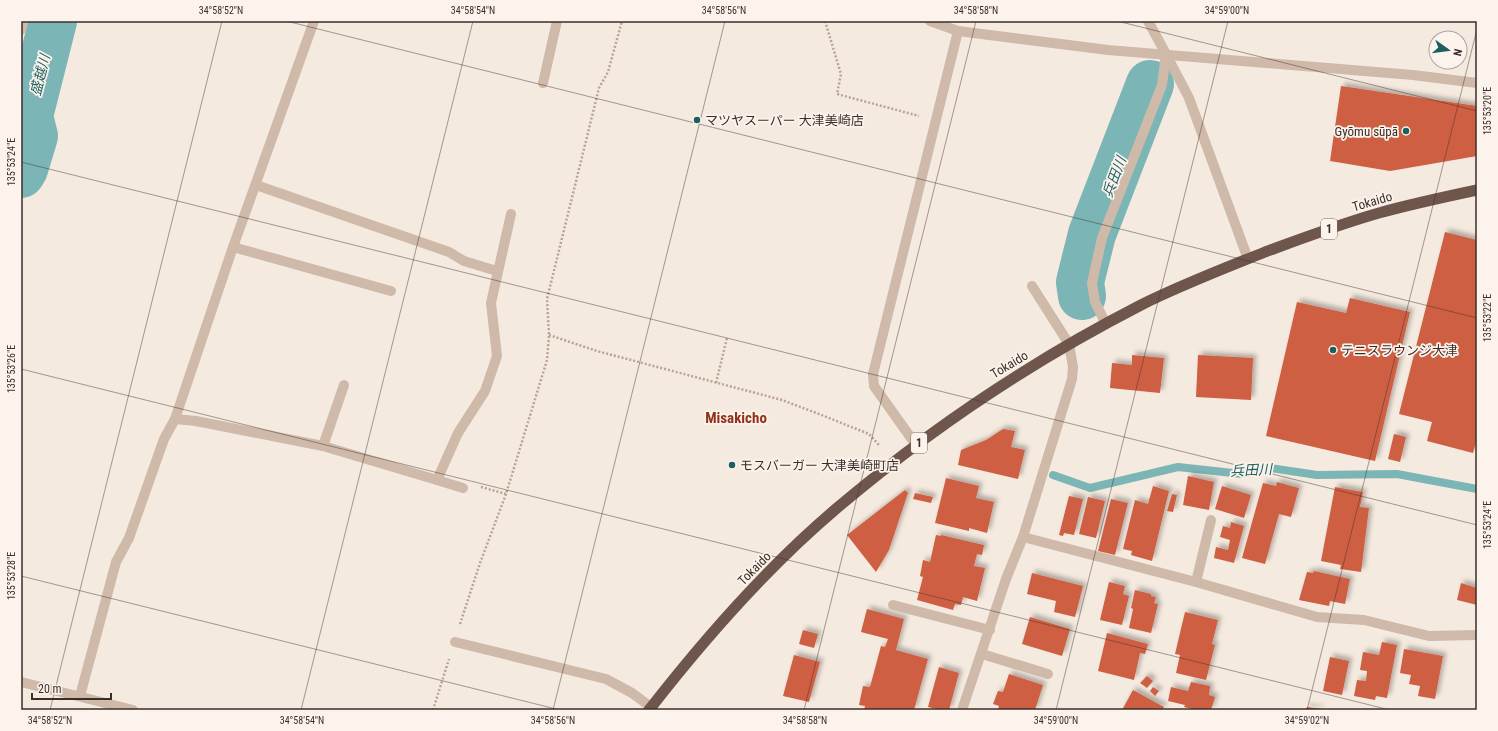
<svg xmlns="http://www.w3.org/2000/svg" width="1498" height="731" font-family="'Roboto Condensed','Noto Sans JP',sans-serif">
	<style>
		.lines { fill: none; stroke-linecap: round; stroke-linejoin: round }
		.stream { stroke: #7bb5b5; stroke-width: 8 }
		.river { stroke: #7bb5b5; stroke-width: 48 }
		.building { fill: #cf5e42; filter: url(#shadow) }
		.path { stroke: #bba293; stroke-width: 2.5; stroke-dasharray: 2 2; stroke-linecap: butt }
		.service { stroke: #cfb9a9; stroke-width: 10 }
		.minor { stroke: #cfb9a9; stroke-width: 10 }
		.tertiary { stroke: #cfb9a9; stroke-width: 10 }
		.trunk { stroke: #6e564c; stroke-width: 11 }
		.ticks { fill: none; stroke: #3b2e29; stroke-width: 1; stroke-opacity: 0.45 }
		.poi-dot { fill: #1b5f61; stroke: #fcf4ec; stroke-width: 1.5 }
		.labels { text-anchor: middle; stroke-width: 3.5; stroke-linejoin: round; paint-order: stroke }
		.shield { fill: #fcf4ec; stroke: #756964; stroke-width: 1 }
		.shield-label { font-size: 12px; font-weight: bold; fill: #3b2e29 }
		.poi-label { font-size: 13px; fill: #3b2e29; stroke: #fcf4ec; text-anchor: start }
		.street-label { font-size: 13px; fill: #3b2e29; stroke: #fcf4ec }
		.water-label { font-size: 14px; font-style: italic; fill: #1b5f61; stroke: #fcf4ec }
		.quarter-label { font-size: 15px; font-weight: bold; fill: #91321b; stroke: #fcf4ec }
		.neatline { fill: none; stroke: #3b2e29; stroke-width: 1.5 }
		.ticks-label { font-size: 10px; text-anchor: middle; fill: #3b2e29 }
	</style>
	<defs>
		<filter id="shadow"><feDropShadow dx="3.5" dy="-3.5" stdDeviation="2" flood-color="#0004"/></filter>
	</defs>
	<rect width="100%" height="100%" fill="#f5eadf"/>
	<g class="lines">
		<!-- stream -->
		<path class="stream" d="M1053 475 1090 488 1178 467 1242 474 1270 468 1317 475 1397 474 1477 489"/>
		<!-- river -->
		<g class="river">
			<path d="M21 174 24 169 34 136 29 116 53 21"/>
			<path d="M1082 296 1080 282 1092 234 1150 84"/>
		</g>
	</g>
	<!-- building -->
	<g class="building">
		<path d="M1341 86 1477 106V156L1390 171 1330 161Z"/>
		<path d="M1445 232 1477 240V438L1473 453 1427 441 1432 422 1399 414Z"/>
		<path d="M1350 298 1410 312 1375 461 1266 436 1297 302 1346 313Z"/>
		<path d="M1132 355 1164 358 1160 393 1110 388 1112 363 1132 365Z"/>
		<path d="M1198 355 1253 358 1251 400 1196 397Z"/>
		<path d="M1003 429 1015 431 1011 447 1025 450 1018 479 958 465 961 450 986 440Z"/>
		<path d="M1394 434 1406 437 1400 462 1388 459Z"/>
		<path d="M1188 476 1214 482 1209 510 1183 505Z"/>
		<path d="M946 478 979 486 976 498 994 502 987 533 969 528V531L935 523Z"/>
		<path d="M1277 482 1299 488 1291 517 1279 514 1265 564 1242 558 1263 483 1276 486Z"/>
		<path d="M1153 486 1169 491 1152 561 1131 555 1132 551 1123 549 1135 500 1148 504Z"/>
		<path d="M1222 486 1251 495 1244 518 1215 509Z"/>
		<path d="M1335 487 1363 492 1360 507 1369 508 1361 572 1340 569 1341 565 1321 561Z"/>
		<path d="M905 490 908 493 889 550 876 572 847 535Z"/>
		<path d="M915 493 933 497 931 503 913 499Z"/>
		<path d="M1172 494 1177 495 1173 512 1167 511Z"/>
		<path d="M1069 496 1083 499 1074 535 1064 533 1063 536 1059 535Z"/>
		<path d="M1088 497 1105 501 1096 538 1079 534Z"/>
		<path d="M1111 499 1128 503 1115 555 1098 551Z"/>
		<path d="M1231 522 1244 526 1234 563 1214 558 1216 547 1228 550 1230 540 1220 537 1223 526 1230 528Z"/>
		<path d="M936 535 941 536V535L984 545 982 555 977 554 974 566 985 568 977 601 963 597 961 605 955 604 953 610 917 600 923 577 920 576 923 560 930 562Z"/>
		<path d="M1314 571 1350 579 1345 604 1330 601 1329 606 1299 600 1307 572 1313 573Z"/>
		<path d="M1032 573 1083 586 1075 617 1054 612 1056 601 1027 594Z"/>
		<path d="M1109 582 1125 586 1123 594 1129 596 1122 625 1100 620Z"/>
		<path d="M1461 583 1477 588V605L1457 600Z"/>
		<path d="M1135 590 1151 594V596L1156 597 1154 603 1158 604 1151 633 1129 628 1133 609 1131 608Z"/>
		<path d="M867 609 904 619 896 650 928 659 914 710H864L865 706 859 705 863 686 870 687 881 646 885 647 888 639 861 632Z"/>
		<path d="M1185 612 1218 620 1212 644 1215 645 1206 680 1176 673 1180 655 1175 654Z"/>
		<path d="M1030 617 1070 629 1062 656 1022 644Z"/>
		<path d="M803 630 818 634 814 648 799 644Z"/>
		<path d="M1107 633 1148 644 1145 654 1140 653 1134 680 1098 671Z"/>
		<path d="M1382 642 1397 645 1387 698 1376 696 1375 700 1354 696 1357 680 1366 681 1367 671 1360 670 1363 652 1379 655Z"/>
		<path d="M1404 649 1443 656 1435 699 1418 696 1420 686 1409 684 1411 675 1400 673Z"/>
		<path d="M794 655 820 662 809 702 783 696Z"/>
		<path d="M1330 657 1349 661 1342 695 1323 691Z"/>
		<path d="M939 667 959 673 949 710H941L928 707Z"/>
		<path d="M1009 674 1043 685 1035 710H998L999 706 993 704 998 691 1003 692Z"/>
		<path d="M1147 676 1153 681 1147 688 1140 683Z"/>
		<path d="M1191 682 1210 686 1209 695 1215 697 1211 710H1196L1184 707 1185 705 1168 701 1171 687 1188 691Z"/>
		<path d="M1153 687 1159 691 1155 696 1150 691Z"/>
		<path d="M1133 690 1164 707 1162 710H1122Z"/>
		<path d="M1307 707 1321 709 1320 710H1306Z"/>
	</g>
	<g class="lines">
		<!-- path -->
		<g class="path">
			<path d="M825 21 841 74 837 94 919 116"/>
			<path d="M549 335 597 351 782 400 819 414 869 434 879 445"/>
			<path d="M716 383 727 338"/>
			<path d="M481 487 506 494"/>
			<path d="M460 624 480 563 506 494 547 360 549 335 547 299 599 88 608 72 622 21"/>
			<path d="M433 710 449 659"/>
		</g>
		<!-- service -->
		<g class="service">
			<path d="M233 247 391 291"/>
			<path d="M1032 286 1069 344"/>
			<path d="M1106 324 1095 302 1092 283 1102 238 1162 85 1166 54"/>
			<path d="M916 445 874 386 873 374 958 31"/>
			<path d="M323 446 344 385"/>
			<path d="M1196 582 1211 520"/>
			<path d="M893 605 990 630"/>
			<path d="M982 654 1048 674"/>
		</g>
		<!-- minor -->
		<g class="minor">
			<path d="M930 21 958 31 1108 50 1413 75 1477 83"/>
			<path d="M1166 54 1189 98 1248 259"/>
			<path d="M543 83 557 21"/>
			<path d="M256 185 449 252 464 261 497 271"/>
			<path d="M175 419 196 421 323 446 437 480 458 433 485 391 497 356 491 303 511 214"/>
			<path d="M437 480 463 488"/>
			<path d="M1023 537 1196 582 1317 617 1364 620 1429 636 1477 635"/>
			<path d="M455 642 606 679 632 693 651 707"/>
			<path d="M80 696 116 562 129 538 164 439 175 419 233 247 314 21"/>
			<path d="M962 710 1006 579 1023 537 1072 379 1073 367 1069 344"/>
		</g>
		<!-- tertiary -->
		<g class="tertiary">
			<path d="M1148 21 1166 54"/>
			<path d="M21 30 23 21"/>
			<path d="M21 682 133 710"/>
		</g>
		<!-- trunk -->
		<path class="trunk" d="M649 710C705 638 766 568 837 508 930 429 1032 361 1141 305 1181 285 1223 269 1265 252 1303 238 1340 224 1379 213 1411 204 1444 197 1477 190"/>
	</g>
	<!-- ticks -->
	<path class="ticks" d="M286 21 1477 318M1117 21 1477 111M21 162 1477 525M21 369 1390 710M21 576 560 710M50 710 222 21M301 710 473 21M553 710 725 21M804 710 976 21M1056 710 1228 21M1307 710 1477 29"/>
	<!-- markers -->
	<g class="poi-dot">
		<circle cx="697" cy="120" r="4"/>
		<circle cx="1406" cy="131" r="4"/>
		<circle cx="1333" cy="350" r="4"/>
		<circle cx="732" cy="465" r="4"/>
	</g>
	<g class="labels">
		<!-- shield labels -->
		<g class="shield">
			<rect x="1321" y="219" width="16" height="20" rx="3"/>
			<rect x="911" y="433" width="16" height="20" rx="3"/>
		</g>
		<g class="shield-label">
			<text x="1329" y="233">1</text>
			<text x="919" y="447">1</text>
		</g>
		<!-- poi labels -->
		<g class="poi-label">
			<text x="705" y="125">マツヤスーパー 大津美崎店</text>
			<text x="1398" y="136" text-anchor="end">Gyōmu sūpā</text>
			<text x="1341" y="355">テニスラウンジ大津</text>
			<text x="740" y="470">モスバーガー 大津美崎町店</text>
		</g>
		<!-- street labels -->
		<g class="street-label">
			<text transform="translate(1372 201) rotate(-16)" y="5">Tokaido</text>
			<text transform="translate(1009 364) rotate(-31)" y="5">Tokaido</text>
			<text transform="translate(754 568) rotate(-45)" y="5">Tokaido</text>
		</g>
		<!-- water labels -->
		<g class="water-label">
			<text transform="translate(40 75) rotate(-76)" y="5">盛越川</text>
			<text transform="translate(1114 177) rotate(-69)" y="5">兵田川</text>
			<text transform="translate(1251 470) rotate(-3)" y="5">兵田川</text>
		</g>
		<!-- quarter labels -->
		<g class="quarter-label">
			<text x="736" y="423">Misakicho</text>
		</g>
	</g>
	<!-- border -->
	<rect width="1498" height="731" fill="none" stroke="#fcf4ec" stroke-width="44"/>
	<!-- north arrow -->
	<g transform="translate(1448 50) rotate(104)"><circle r="19" fill="#fcf4ec" stroke="#afa59e"/>
	<path d="M0-3L7 15L0 10L-7 15Z" fill="#1b5f61"/>
	<text y="-6" font-size="11" font-weight="bold" text-anchor="middle" fill="#3b2e29">N</text>
	</g>
	<!-- scale -->
	<path d="M32 693v6h79v-6" fill="none" stroke="#3b2e29" stroke-width="2"/>
	<text x="38" y="693" font-size="12" fill="#3b2e29" stroke="#fcf4ec" stroke-width="3" paint-order="stroke">20 m</text>
	<rect x="22" y="22" width="1454" height="687" class="neatline"/>
	<g class="ticks-label">
		<text x="221" y="14">34°58'52"N</text>
		<text x="473" y="14">34°58'54"N</text>
		<text x="724" y="14">34°58'56"N</text>
		<text x="976" y="14">34°58'58"N</text>
		<text x="1227" y="14">34°59'00"N</text>
		<text transform="translate(1487 111) rotate(-90)" y="4">135°53'20"E</text>
		<text transform="translate(11 162) rotate(-90)" y="4">135°53'24"E</text>
		<text transform="translate(1487 318) rotate(-90)" y="4">135°53'22"E</text>
		<text transform="translate(11 369) rotate(-90)" y="4">135°53'26"E</text>
		<text transform="translate(1487 525) rotate(-90)" y="4">135°53'24"E</text>
		<text transform="translate(11 576) rotate(-90)" y="4">135°53'28"E</text>
		<text x="50" y="724">34°58'52"N</text>
		<text x="302" y="724">34°58'54"N</text>
		<text x="553" y="724">34°58'56"N</text>
		<text x="805" y="724">34°58'58"N</text>
		<text x="1056" y="724">34°59'00"N</text>
		<text x="1307" y="724">34°59'02"N</text>
	</g>
</svg>
